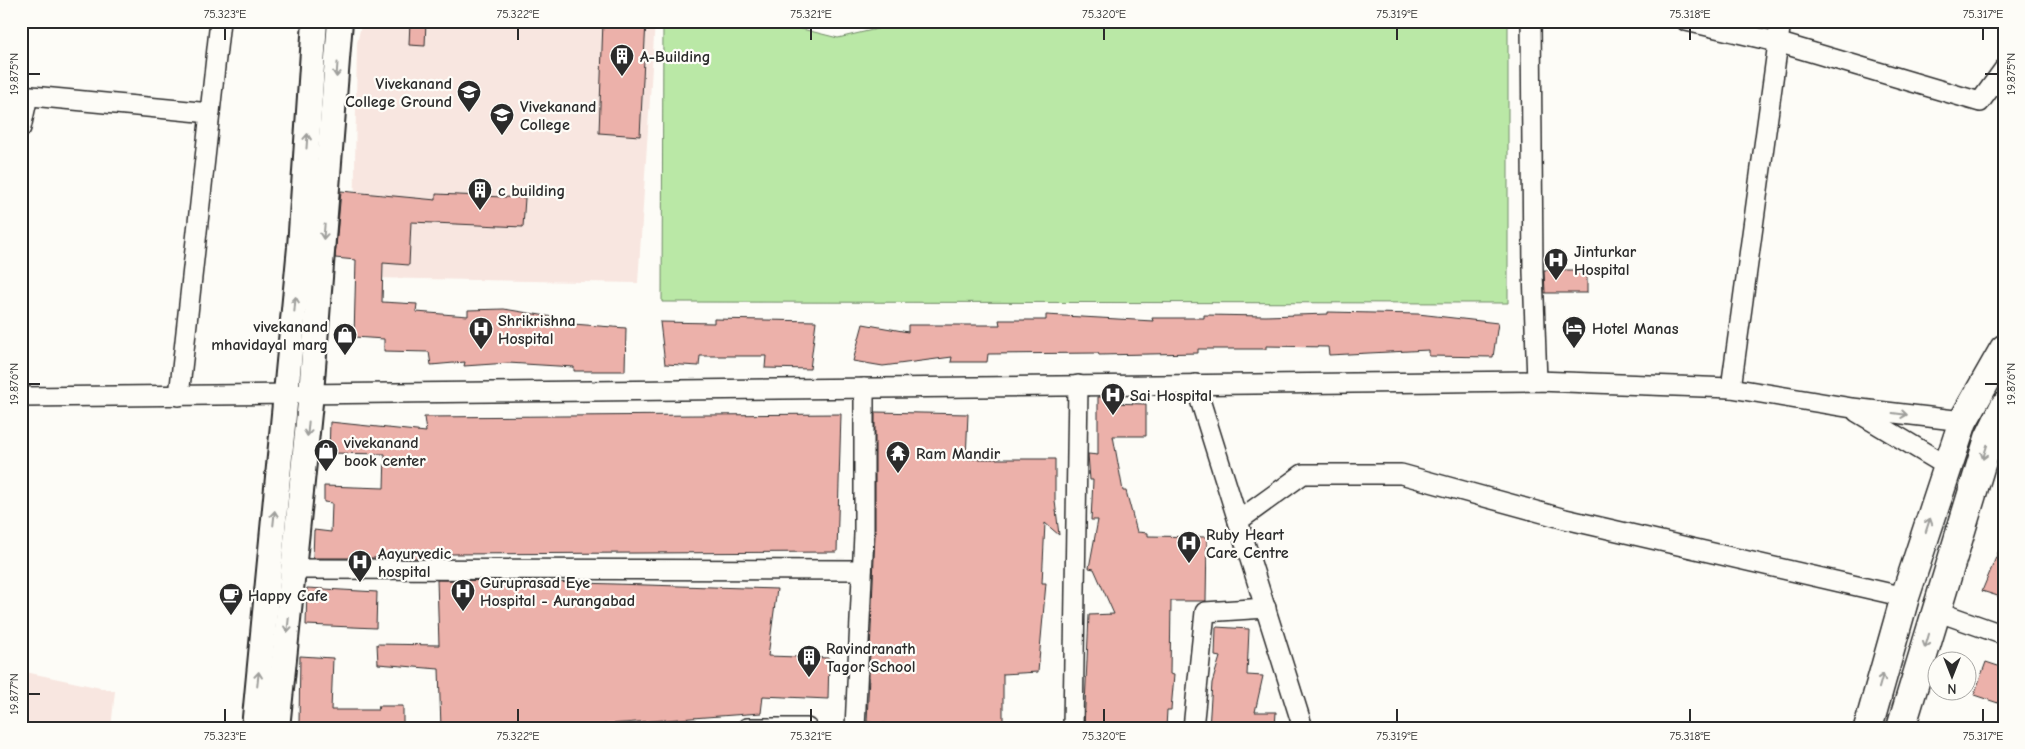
<svg xmlns="http://www.w3.org/2000/svg" width="2025" height="749" font-family="'Comic Neue',sans-serif">
	<style>
		.built { fill: #f8e6e0 }
		.green { fill: #bae8a6; stroke: #728a68 }
		.building { fill: #ecb1aa; stroke: #2b2b2b }
		.lines { fill: none; stroke-linecap: round; stroke-linejoin: round }
		.minor-casing { stroke: #2b2b2b; stroke-width: 22 }
		.tertiary-casing { stroke: #2b2b2b; stroke-width: 28 }
		.primary-casing { stroke: #2b2b2b; stroke-width: 31 }
		.minor { stroke: #fdfcf7; stroke-width: 19 }
		.tertiary { stroke: #fdfcf7; stroke-width: 24 }
		.primary { stroke: #fdfcf7; stroke-width: 28 }
		.oneway { stroke: #9e9e9b }
		.ticks { fill: none; stroke: #2b2b2b; stroke-width: 2 }
		.labels { text-anchor: middle; stroke-width: 4.5; stroke-linejoin: round; paint-order: stroke }
		.poi-label { font-size: 16px; font-weight: bold; fill: #2b2b2b; stroke: #fdfcf7; text-anchor: start }
		.neatline { fill: none; stroke: #2b2b2b; stroke-width: 2 }
		.ticks-label { font-size: 12px; text-anchor: middle; fill: #2b2b2b }
	</style>
	<rect width="100%" height="100%" fill="#fdfcf7"/>
	<filter id="ink" filterUnits="userSpaceOnUse"><feTurbulence type="fractalNoise" baseFrequency=".02" numOctaves="2"/><feDisplacementMap in="SourceGraphic" scale="10" xChannelSelector="R" yChannelSelector="G"/><feConvolveMatrix kernelMatrix="1 2 1 2 8 2 1 2 1" color-interpolation-filters="sRGB"/></filter>
	<g filter="url(#ink)">
		<!-- built -->
		<g class="built">
			<path d="M362 21H655L638 283 370 278 354 229 357 43Z"/>
			<path d="M21 671 115 691 111 728H21Z"/>
		</g>
		<!-- green -->
		<path class="green" d="M663 21H770L838 38 911 21H1508V303L662 302Z"/>
		<!-- building -->
		<g class="building">
			<path d="M410 21H426L425 46 409 45Z"/>
			<path d="M603 21H646L640 136 599 133Z"/>
			<path d="M341 191 436 200V194L525 198 523 227 411 222 409 265 383 263 382 302 417 304 416 312 468 316V310L504 309 559 318V323L626 328 625 371H574V367L508 363 464 366 465 362 431 365 429 352 384 351V339L354 337 356 260 335 258Z"/>
			<path d="M1544 270H1587V293H1545Z"/>
			<path d="M1328 312 1418 314 1498 323 1493 357 1429 356V350L1329 355 1328 347 1266 346V349H1198V353L1099 355 1098 353 988 354 987 362H951L952 357 883 366 853 361 863 324 908 332V325H1000L999 320H1046V315L1153 321 1152 318H1204V315L1266 316 1328 314Z"/>
			<path d="M714 319 816 321 810 369 765 368 766 356H700L699 366 665 364 660 322 714 323Z"/>
			<path d="M1098 397H1105L1106 403 1146 404V436H1113L1123 491H1126L1137 532 1148 533V536L1207 537 1206 601H1171L1170 674 1174 675 1171 710H1167L1166 728H1084L1089 615 1114 614 1094 569 1089 568 1098 520H1091L1093 480H1090L1088 454 1098 455Z"/>
			<path d="M875 412 968 414 966 459H1055V501L1059 535 1045 523 1042 583H1046L1038 672 1003 674V728H945L867 722 875 535Z"/>
			<path d="M841 414 837 552 450 554 449 558H313L314 530 331 532 332 503 324 502V486L384 488 385 454 329 453 330 422 426 432 424 417Z"/>
			<path d="M2002 543H2004V598L1982 591Z"/>
			<path d="M437 580 516 581 777 589 768 656 829 658 828 699 763 696 761 713 554 728H441L439 669 378 664 377 644 439 645Z"/>
			<path d="M307 588 377 592 376 628 306 625Z"/>
			<path d="M1216 627 1249 629 1247 675 1263 676 1255 712H1276L1275 728H1209L1212 683 1220 657 1215 656Z"/>
			<path d="M300 656 333 658 331 710H378L379 706H403V728H337V725L299 724Z"/>
			<path d="M1986 662 2004 668V705L1974 695Z"/>
		</g>
		<g class="lines">
			<defs>
				<g id="minor">
					<path d="M1531 21 1533 272 1537 381"/>
					<path d="M1686 21 1777 42 1980 102 2004 69"/>
					<path d="M21 95 210 113"/>
					<path d="M21 128 28 96"/>
					<path d="M1195 384 1303 728"/>
					<path d="M1731 388 1781 21"/>
					<path d="M179 396 220 21"/>
					<path d="M21 397 1537 381 1731 388 1852 408 1963 421"/>
					<path d="M1857 412 1947 466"/>
					<path d="M1238 521 1303 474H1401L1565 519 1905 597"/>
					<path d="M294 569 862 570"/>
					<path d="M1936 611 2004 635"/>
					<path d="M747 728H807"/>
					<path d="M855 728 864 534V388"/>
					<path d="M1073 728 1078 385"/>
					<path d="M1193 728 1205 612 1266 608"/>
				</g>
				<g id="tertiary">
					<path d="M254 728 300 247 315 21"/>
					<path d="M277 728 311 393 340 21"/>
				</g>
				<g id="primary">
					<path d="M1868 728 1905 597 1963 421 2004 349"/>
					<path d="M1901 728 1989 438 2004 407"/>
				</g>
			</defs>
			<!-- minor casing -->
			<use href="#minor" class="minor-casing"/>
			<!-- tertiary casing -->
			<use href="#tertiary" class="tertiary-casing"/>
			<!-- primary casing -->
			<use href="#primary" class="primary-casing"/>
			<!-- minor -->
			<use href="#minor" class="minor"/>
			<!-- tertiary -->
			<use href="#tertiary" class="tertiary"/>
			<!-- primary -->
			<use href="#primary" class="primary"/>
		</g>
		<!-- one-way arrows -->
		<defs><path id="oneway-shaft" d="M-6 0H5M1.5-3L5.5 0L1.5 3" fill="none" stroke-width="1.6" stroke-linecap="round" stroke-linejoin="round" transform="scale(1.25)"/></defs>
		<g class="oneway">
			<use href="#oneway-shaft" transform="translate(337 70) rotate(94)"/>
			<use href="#oneway-shaft" transform="translate(307 141) rotate(-86)"/>
			<use href="#oneway-shaft" transform="translate(324 232) rotate(95)"/>
			<use href="#oneway-shaft" transform="translate(295 304) rotate(-85)"/>
			<use href="#oneway-shaft" transform="translate(1900 414) rotate(7)"/>
			<use href="#oneway-shaft" transform="translate(308 429) rotate(95)"/>
			<use href="#oneway-shaft" transform="translate(1985 452) rotate(107)"/>
			<use href="#oneway-shaft" transform="translate(274 518) rotate(-84)"/>
			<use href="#oneway-shaft" transform="translate(1928 525) rotate(-72)"/>
			<use href="#oneway-shaft" transform="translate(288 625) rotate(96)"/>
			<use href="#oneway-shaft" transform="translate(1927 641) rotate(106)"/>
			<use href="#oneway-shaft" transform="translate(258 679) rotate(-84)"/>
			<use href="#oneway-shaft" transform="translate(1881 681) rotate(-74)"/>
		</g>
	</g>
	<!-- ticks -->
	<path class="ticks" d="M225 28V40M518 28V40M811 28V40M1104 28V40M1397 28V40M1690 28V40M1983 28V40M28 74H40M1985 74H1998M28 384H40M1985 384H1998M28 694H40M225 709V722M518 709V722M811 709V722M1104 709V722M1397 709V722M1690 709V722M1983 709V722"/>
	<!-- icons -->
	<defs>
		<symbol id="building-pin" viewBox="-11 -11 22 30"><path d="M0 17L-7.5 6A9.5 9.5 0 1 1 7.5 6Z" fill="#2b2b2b" stroke="#fdfcf7"/><path d="M-4-6H4V6H1V3H-1V6H-4ZM-2.5-4.3h1.7v1.8h-1.7ZM.8-4.3h1.7v1.8H.8ZM-2.5-1h1.7V.8h-1.7ZM.8-1h1.7V.8H.8Z" fill="#fff"/></symbol>
		<symbol id="university-pin" viewBox="-11 -11 22 30"><path d="M0 17L-7.5 6A9.5 9.5 0 1 1 7.5 6Z" fill="#2b2b2b" stroke="#fdfcf7"/><path d="M0-5L7-2L0 1L-7-2ZM-4 1L0 2.5L4 1V4Q0 6-4 4Z" fill="#fff"/></symbol>
		<symbol id="hospital-pin" viewBox="-11 -11 22 30"><path d="M0 17L-7.5 6A9.5 9.5 0 1 1 7.5 6Z" fill="#2b2b2b" stroke="#fdfcf7"/><path d="M-5-5h3v3.5h4V-5h3V5h-3V1.5h-4V5h-3Z" fill="#fff"/></symbol>
		<symbol id="hotel-pin" viewBox="-11 -11 22 30"><path d="M0 17L-7.5 6A9.5 9.5 0 1 1 7.5 6Z" fill="#2b2b2b" stroke="#fdfcf7"/><path d="M-6-4.5h1.5V1H6V5H4.5V3h-9V5H-6ZM-4 0a1.8 1.8 0 1 1 3.6 0ZM.5 0V-2.5h3Q6-2.5 6 0Z" fill="#fff"/></symbol>
		<symbol id="shop-pin" viewBox="-11 -11 22 30"><path d="M0 17L-7.5 6A9.5 9.5 0 1 1 7.5 6Z" fill="#2b2b2b" stroke="#fdfcf7"/><path d="M-5-2.5h2.3a2.7 3.5 0 0 1 5.4 0H5L5.5 6h-11ZM-1.5-2.5h3a1.5 2.3 0 0 0-3 0Z" fill="#fff"/></symbol>
		<symbol id="temple-pin" viewBox="-11 -11 22 30"><path d="M0 17L-7.5 6A9.5 9.5 0 1 1 7.5 6Z" fill="#2b2b2b" stroke="#fdfcf7"/><path d="M0-6L5-2H3V0L6.5 2.5H4V6H1.5V3h-3V6H-4V2.5H-6.5L-3 0V-2H-5Z" fill="#fff"/></symbol>
		<symbol id="cafe-pin" viewBox="-11 -11 22 30"><path d="M0 17L-7.5 6A9.5 9.5 0 1 1 7.5 6Z" fill="#2b2b2b" stroke="#fdfcf7"/><path d="M-5.5-4.5H6V0H3Q3 3.5 0 3.5H-2.5Q-5.5 3.5-5.5 0ZM3-3.2v2h1.7v-2ZM-6 4.5H4V6H-6Z" fill="#fff"/></symbol>
	</defs>
	<g fill-rule="evenodd">
		<use href="#building-pin" x="608" y="42" width="28" height="38"/>
		<use href="#university-pin" x="455" y="78" width="28" height="38"/>
		<use href="#university-pin" x="488" y="101" width="28" height="38"/>
		<use href="#building-pin" x="466" y="176" width="28" height="38"/>
		<use href="#hospital-pin" x="1542" y="246" width="28" height="38"/>
		<use href="#hotel-pin" x="1560" y="314" width="28" height="38"/>
		<use href="#hospital-pin" x="467" y="315" width="28" height="38"/>
		<use href="#shop-pin" x="331" y="321" width="28" height="38"/>
		<use href="#hospital-pin" x="1099" y="381" width="28" height="38"/>
		<use href="#shop-pin" x="312" y="437" width="28" height="38"/>
		<use href="#temple-pin" x="884" y="439" width="28" height="38"/>
		<use href="#hospital-pin" x="1175" y="529" width="28" height="38"/>
		<use href="#hospital-pin" x="346" y="548" width="28" height="38"/>
		<use href="#hospital-pin" x="449" y="577" width="28" height="38"/>
		<use href="#cafe-pin" x="217" y="581" width="28" height="38"/>
		<use href="#building-pin" x="795" y="643" width="28" height="38"/>
	</g>
	<g class="labels">
		<!-- poi labels -->
		<g class="poi-label">
			<text x="640" y="62">A-Building</text>
			<text x="452" y="89" text-anchor="end">Vivekanand<tspan x="452" dy="18">College Ground</tspan></text>
			<text x="520" y="112">Vivekanand<tspan x="520" dy="18">College</tspan></text>
			<text x="498" y="196">c building</text>
			<text x="1574" y="257">Jinturkar<tspan x="1574" dy="18">Hospital</tspan></text>
			<text x="498" y="326">Shrikrishna<tspan x="498" dy="18">Hospital</tspan></text>
			<text x="328" y="332" text-anchor="end">vivekanand<tspan x="328" dy="18">mhavidayal marg</tspan></text>
			<text x="1592" y="334">Hotel Manas</text>
			<text x="1130" y="401">Sai Hospital</text>
			<text x="344" y="448">vivekanand<tspan x="344" dy="18">book center</tspan></text>
			<text x="916" y="459">Ram Mandir</text>
			<text x="1206" y="540">Ruby Heart<tspan x="1206" dy="18">Care Centre</tspan></text>
			<text x="378" y="559">Aayurvedic<tspan x="378" dy="18">hospital</tspan></text>
			<text x="480" y="588">Guruprasad Eye<tspan x="480" dy="18">Hospital - Aurangabad</tspan></text>
			<text x="248" y="601">Happy Cafe</text>
			<text x="826" y="654">Ravindranath<tspan x="826" dy="18">Tagor School</tspan></text>
		</g>
	</g>
	<!-- margin -->
	<rect width="2025" height="749" fill="none" stroke="#fdfcf7" stroke-width="55"/>
	<!-- north arrow -->
	<g transform="translate(1952 676) rotate(180)"><circle r="24" fill="#fdfcf7" stroke="#a9a8a5"/>
	<path d="M0-4L9 19L0 12L-9 19Z" fill="#2b2b2b"/>
	<text y="-8" font-size="14" font-weight="bold" text-anchor="middle" fill="#2b2b2b">N</text>
	</g>
	<rect x="28" y="28" width="1970" height="694" class="neatline"/>
	<g class="ticks-label">
		<text x="225" y="18">75.323°E</text>
		<text x="518" y="18">75.322°E</text>
		<text x="811" y="18">75.321°E</text>
		<text x="1104" y="18">75.320°E</text>
		<text x="1397" y="18">75.319°E</text>
		<text x="1690" y="18">75.318°E</text>
		<text x="1983" y="18">75.317°E</text>
		<text transform="translate(2011 74) rotate(-90)" y="4">19.875°N</text>
		<text transform="translate(14 74) rotate(-90)" y="4">19.875°N</text>
		<text transform="translate(2011 384) rotate(-90)" y="4">19.876°N</text>
		<text transform="translate(14 384) rotate(-90)" y="4">19.876°N</text>
		<text transform="translate(14 694) rotate(-90)" y="4">19.877°N</text>
		<text x="225" y="740">75.323°E</text>
		<text x="518" y="740">75.322°E</text>
		<text x="811" y="740">75.321°E</text>
		<text x="1104" y="740">75.320°E</text>
		<text x="1397" y="740">75.319°E</text>
		<text x="1690" y="740">75.318°E</text>
		<text x="1983" y="740">75.317°E</text>
	</g>
</svg>
